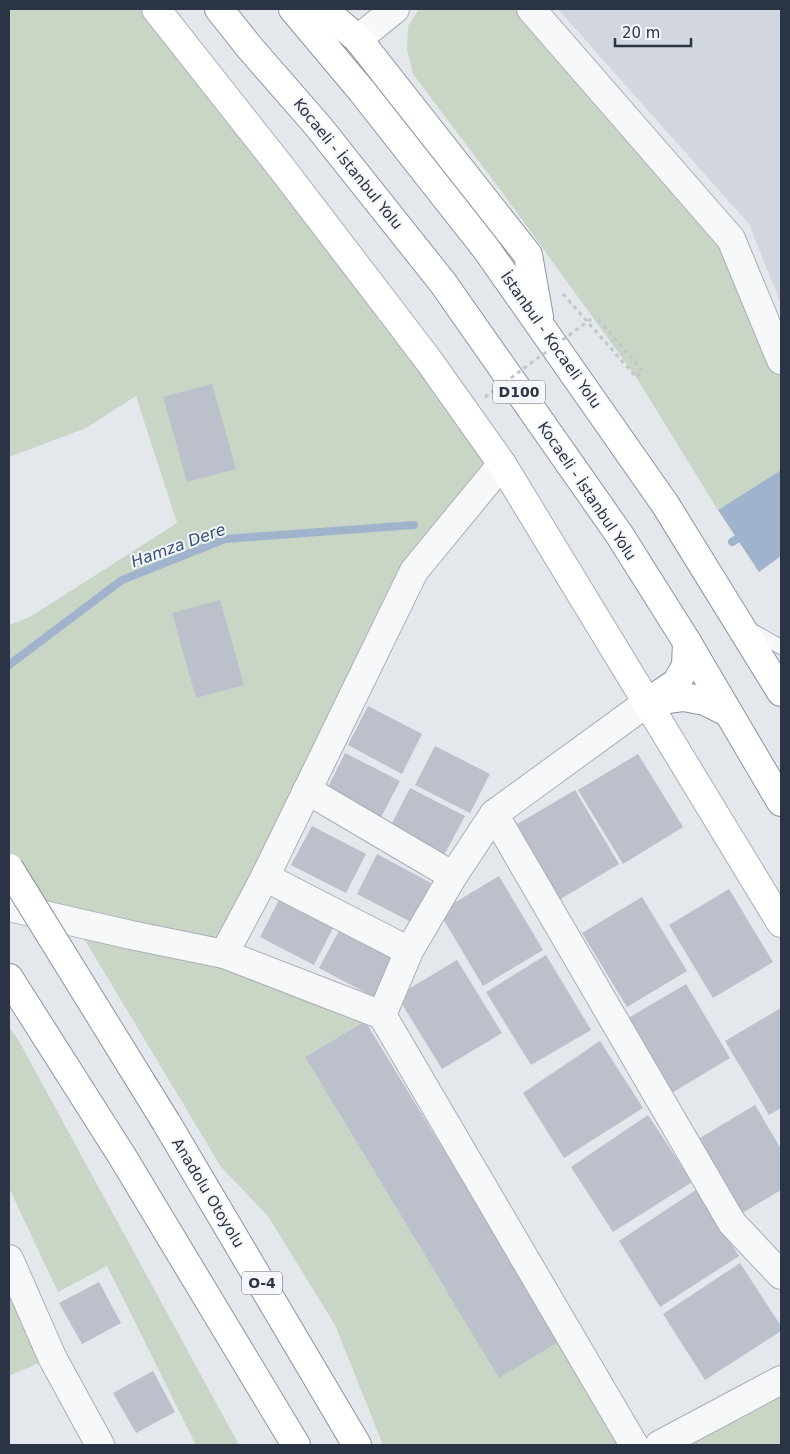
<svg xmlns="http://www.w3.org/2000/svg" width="790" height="1454" font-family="'DejaVu Sans',sans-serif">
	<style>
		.built { fill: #d2d6de }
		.green { fill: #c9d6c5 }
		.water { fill: #9fb4cc }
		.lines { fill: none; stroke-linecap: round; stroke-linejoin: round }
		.stream { stroke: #9fb4cc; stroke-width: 8 }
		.building { fill: #bbc0ca }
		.lane-casing { stroke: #a9aeb7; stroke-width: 16 }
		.street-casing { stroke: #a9aeb7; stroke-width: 30 }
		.secondary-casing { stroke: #a9aeb7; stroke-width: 30 }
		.highway-casing { stroke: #8b94a3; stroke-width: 30 }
		.path { stroke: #c2c5cb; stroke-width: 3; stroke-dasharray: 4 4; stroke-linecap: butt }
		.lane { stroke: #f7f8fa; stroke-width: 14 }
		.street { stroke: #f7f8fa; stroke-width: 28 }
		.secondary { stroke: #fff; stroke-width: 28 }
		.highway { stroke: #fff; stroke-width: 28 }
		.highway-bridge-casing { stroke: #8b94a3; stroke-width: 30; stroke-linecap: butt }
		.path-bridge { stroke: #c2c5cb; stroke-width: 3; stroke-dasharray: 4 4; stroke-linecap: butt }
		.highway-bridge { stroke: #fff; stroke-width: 28 }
		.labels { text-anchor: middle; stroke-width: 4; stroke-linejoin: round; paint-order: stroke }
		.shield { fill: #f4f6f9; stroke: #676e7b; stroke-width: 1 }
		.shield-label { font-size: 14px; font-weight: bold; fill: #2b3445 }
		.street-label { font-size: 15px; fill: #2b3445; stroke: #f4f6f9 }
		.water-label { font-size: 16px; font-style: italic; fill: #34527a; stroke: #f4f6f9 }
	</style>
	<rect width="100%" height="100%" fill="#e4e7ec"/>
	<!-- built -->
	<path class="built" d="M558 9H781V304L749 224Z"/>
	<!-- green -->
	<g class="green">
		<path d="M9 9H156L502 464 414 571 224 954 9 907V625L30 617 177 523 136 396 86 428 9 457Z"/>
		<path d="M419 9H515L723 245 781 370V470L718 510 636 377 502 192 413 74 407 49 408 26Z"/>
		<path d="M80 932 216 965 365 1021 305 1057 445 1289 560 1341 634 1445H383L335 1325 268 1216 221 1167Z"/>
		<path d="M9 1026 20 1043 239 1445H196L107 1266 58 1292 9 1188Z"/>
		<path d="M9 1259 52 1357 9 1376Z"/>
		<path d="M781 1380V1445H659Z"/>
	</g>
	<!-- water -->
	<path class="water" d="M781 470V556L759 572 718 510Z"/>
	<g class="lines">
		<!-- stream -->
		<g class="stream">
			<path d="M732 542 745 534"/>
			<path d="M9 665 122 580 225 539 414 525"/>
		</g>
	</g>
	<!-- building -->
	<g class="building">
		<path d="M212 384 236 469 187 482 163 397Z"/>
		<path d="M220 600 244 685 196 698 172 613Z"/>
		<path d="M368 706 422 734 402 774 348 745Z"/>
		<path d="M435 746 490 774 470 813 415 785Z"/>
		<path d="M345 753 400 781 379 821 325 793Z"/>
		<path d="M638 754 683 827 623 864 578 790Z"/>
		<path d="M410 788 465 816 444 855 390 827Z"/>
		<path d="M575 790 619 864 559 900 514 826Z"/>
		<path d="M312 826 366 854 346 893 291 865Z"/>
		<path d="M377 854 431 883 411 922 357 894Z"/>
		<path d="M499 876 543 950 483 986 439 912Z"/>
		<path d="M729 889 773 962 713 998 669 925Z"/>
		<path d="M642 897 687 971 627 1007 582 933Z"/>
		<path d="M280 898 334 926 314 965 260 937Z"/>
		<path d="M340 929 394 957 374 997 319 968Z"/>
		<path d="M546 955 591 1030 531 1065 486 992Z"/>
		<path d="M457 960 502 1033 442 1069 397 996Z"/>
		<path d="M686 984 730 1058 670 1094 625 1020Z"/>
		<path d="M781 1008V1108L769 1115 725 1041Z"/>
		<path d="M365 1021 560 1341 499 1378 305 1057Z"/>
		<path d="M600 1041 643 1108 564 1158 523 1093Z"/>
		<path d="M755 1105 781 1149V1190L739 1215 695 1141Z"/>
		<path d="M648 1115 692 1182 613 1232 571 1167Z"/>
		<path d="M696 1190 739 1256 660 1307 619 1241Z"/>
		<path d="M740 1263 781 1326V1331L705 1380 663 1314Z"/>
		<path d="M99 1282 121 1323 82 1344 59 1303Z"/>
		<path d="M153 1371 175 1412 136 1433 113 1393Z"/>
	</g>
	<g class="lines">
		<defs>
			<path id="lane" d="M747 628 781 647"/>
			<g id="street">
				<path d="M531 9 731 239 781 360"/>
				<path d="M358 39 395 9"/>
				<path d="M502 464 414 571 265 877 224 954 382 1015 409 951 453 876 494 814 648 702"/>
				<path d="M307 790 453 876"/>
				<path d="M494 814 732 1223 781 1275"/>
				<path d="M265 877 409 951"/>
				<path d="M9 907 131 935 224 954"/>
				<path d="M382 1015 634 1445"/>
				<path d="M9 1259 52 1357 100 1445"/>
				<path d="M659 1445 781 1380"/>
			</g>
			<path id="secondary" d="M156 9 280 166 394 315 429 361 502 464 781 923"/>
			<g id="highway">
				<path d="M219 9 250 48 318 126 443 283 619 534 687 642 781 802"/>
				<path d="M293 9 361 90 487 250 665 504 781 692"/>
				<path d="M323 9 358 39 528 255 539 317"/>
				<path d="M687 642 686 666 676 683 648 702 684 697 705 701 727 712"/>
				<path d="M9 978 122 1156 296 1445"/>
				<path d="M166 1122 357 1445"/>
			</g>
		</defs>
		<!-- lane casing -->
		<use href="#lane" class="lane-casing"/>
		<!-- street casing -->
		<use href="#street" class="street-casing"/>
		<!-- secondary casing -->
		<use href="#secondary" class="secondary-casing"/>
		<!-- highway casing -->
		<use href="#highway" class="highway-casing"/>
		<!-- path -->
		<path class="path" d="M563 294 636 377 643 371 595 316"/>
		<!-- lane -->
		<use href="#lane" class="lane"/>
		<!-- street -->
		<use href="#street" class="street"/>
		<!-- secondary -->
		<use href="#secondary" class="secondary"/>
		<!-- highway -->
		<use href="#highway" class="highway"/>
		<defs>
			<path id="highway-bridge" d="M9 868 166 1122"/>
		</defs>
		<!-- highway-bridge casing -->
		<use href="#highway-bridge" class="highway-bridge-casing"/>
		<!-- path-bridge -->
		<path class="path-bridge" d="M485 397 595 316"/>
		<!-- highway-bridge -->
		<use href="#highway-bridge" class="highway-bridge"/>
	</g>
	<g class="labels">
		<!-- shield labels -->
		<g class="shield">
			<rect x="493" y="380.5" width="52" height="23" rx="4"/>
			<rect x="242" y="1271.5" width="40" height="23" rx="4"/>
		</g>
		<g class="shield-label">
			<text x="519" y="397">D100</text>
			<text x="262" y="1288">O-4</text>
		</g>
		<!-- street labels -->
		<g class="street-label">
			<text transform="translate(348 164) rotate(51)" y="5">Kocaeli - İstanbul Yolu</text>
			<text transform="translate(551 340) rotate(55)" y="5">İstanbul - Kocaeli Yolu</text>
			<text transform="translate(587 491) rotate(56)" y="5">Kocaeli - İstanbul Yolu</text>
			<text transform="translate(208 1193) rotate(59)" y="5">Anadolu Otoyolu</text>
		</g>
		<!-- water labels -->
		<g class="water-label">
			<text transform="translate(178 545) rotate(-20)" y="6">Hamza Dere</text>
		</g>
	</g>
	<!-- border -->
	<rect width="790" height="1454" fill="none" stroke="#2b3445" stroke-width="20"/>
	<!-- scale -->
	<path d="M615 38v8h76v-8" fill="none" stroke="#2b3445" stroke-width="2.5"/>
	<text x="622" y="38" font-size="15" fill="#2b3445" stroke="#f4f6f9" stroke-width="4" paint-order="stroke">20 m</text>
</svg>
